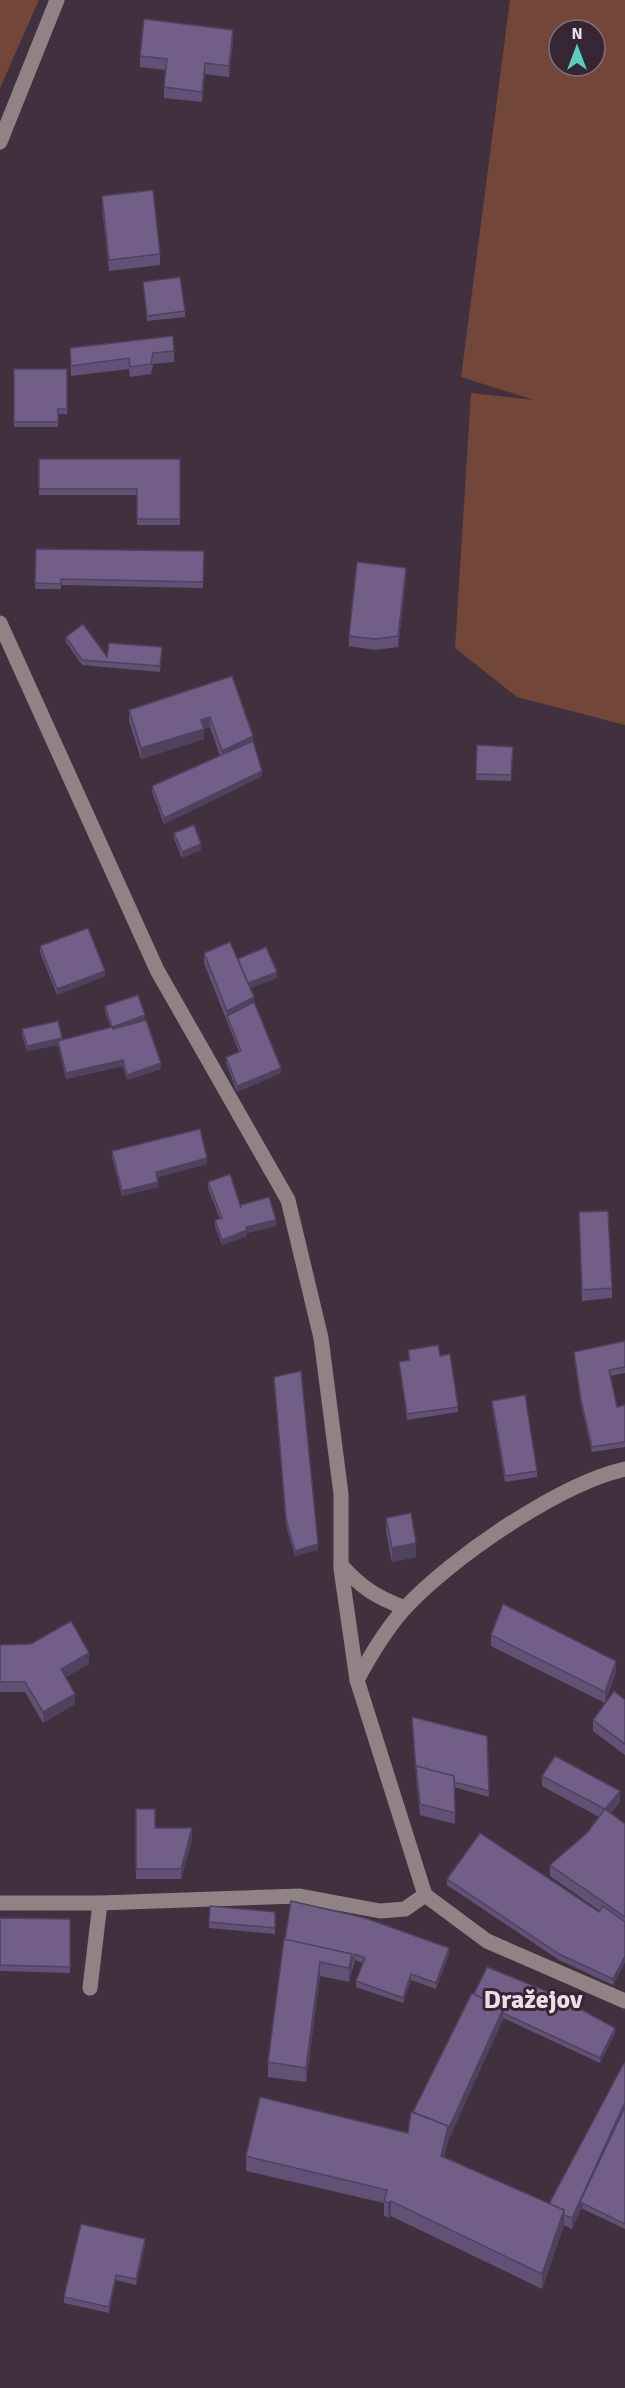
<svg xmlns="http://www.w3.org/2000/svg" width="625" height="2388" font-family="Signika,sans-serif">
	<style>
		.green { fill: #73463a; fill-rule: evenodd }
		.lines { fill: none; stroke-linecap: round; stroke-linejoin: round }
		.minor { stroke: #8f8385; stroke-width: 15 }
		.wall { fill: #615275 }
		.shaded-wall { fill: #4f425f }
		.building { fill: #715f88; stroke: #4f425f; stroke-width: 1.5 }
		.labels { text-anchor: middle; stroke-width: 6; stroke-linejoin: round; paint-order: stroke }
		.quarter-label { font-size: 26px; font-weight: bold; fill: #ebe0e8; stroke: #362633 }
	</style>
	<rect width="100%" height="100%" fill="#41303d"/>
	<!-- green -->
	<g class="green">
		<path d="M0 0H39L0 88Z"/>
		<path d="M510 0H625V725L517 697 455 648 471 393 534 400 461 377ZM559 30H595V66H559Z"/>
	</g>
	<g class="lines">
		<!-- minor -->
		<g class="minor">
			<path d="M0 142 57 0"/>
			<path d="M0 623 157 970 288 1200 321 1338 341 1494V1569L357 1680 425 1895 487 1941 625 2001"/>
			<path d="M341 1565C362 1588 376 1597 405 1608"/>
			<path d="M357 1680C370 1656 386 1629 405 1608 451 1558 559 1484 625 1469"/>
			<path d="M0 1903H100L300 1896 380 1911 405 1909 425 1895"/>
			<path d="M90 1988 100 1903"/>
		</g>
	</g>
	<!-- wall -->
	<g class="wall">
		<path d="M233 41 229 77 205 74 202 102 164 98V87L166 70 140 67V56Z"/>
		<path d="M102 196 160 254V265L109 271 102 207Z"/>
		<path d="M143 282 185 311V317L147 321Z"/>
		<path d="M70 348 174 351V362L153 364 151 374 130 377 129 369 71 376Z"/>
		<path d="M14 369H67V414H58V427H14Z"/>
		<path d="M39 459H180V525H137V495H39Z"/>
		<path d="M36 549 204 551 203 588 61 585V589H35Z"/>
		<path d="M406 579 398 647 375 650 349 646V636Z"/>
		<path d="M66 637 107 657 162 652 160 672 82 665 66 642Z"/>
		<path d="M232 676 253 741 262 776 164 824 152 792V786L220 756 210 727 204 729V739L141 759 129 721V710Z"/>
		<path d="M477 745 513 747 511 781 476 780Z"/>
		<path d="M174 833 201 850 182 858 174 839Z"/>
		<path d="M40 946 105 976 57 995 40 952Z"/>
		<path d="M204 953 238 959 277 978 250 988 254 1002 281 1073 237 1092 226 1063V1057L239 1052 204 963Z"/>
		<path d="M105 1006 145 1020 161 1069 127 1080 123 1066 66 1079 58 1045 27 1051 22 1035V1029L62 1040 111 1028 105 1012Z"/>
		<path d="M112 1151 207 1164 157 1177 158 1187 122 1196 112 1157Z"/>
		<path d="M208 1182 241 1208 276 1226 247 1233V1236L222 1245 215 1226V1220L220 1219 208 1188Z"/>
		<path d="M579 1212 612 1288V1298L582 1301Z"/>
		<path d="M625 1341V1373L610 1376 617 1407 625 1405V1447L592 1452 581 1405 574 1358V1352Z"/>
		<path d="M408 1350 440 1356 458 1407V1412L407 1420 399 1362 409 1360Z"/>
		<path d="M274 1377 318 1550 295 1556 286 1525Z"/>
		<path d="M492 1401 537 1471V1477L505 1482 492 1407Z"/>
		<path d="M386 1518 416 1557 392 1562 386 1532Z"/>
		<path d="M491 1635 616 1672 605 1703 491 1646Z"/>
		<path d="M0 1645 89 1664 65 1677 75 1704 43 1723 25 1692H0Z"/>
		<path d="M625 1700V1755L593 1731V1720Z"/>
		<path d="M412 1722 487 1736 489 1797 454 1787 455 1824 420 1815 416 1777Z"/>
		<path d="M542 1776 620 1802 611 1813 625 1824V1962L613 1985 559 1960 447 1885V1879L599 1912 600 1911 550 1876V1865L587 1833 599 1817 542 1786Z"/>
		<path d="M136 1809 155 1828 192 1839 181 1879H136Z"/>
		<path d="M275 1912V1934L209 1928V1922Z"/>
		<path d="M0 1918 70 1919V1973L0 1971Z"/>
		<path d="M284 1939 449 1954 436 1989 411 1980 403 2003 356 1987V1981L363 1963 355 1960 349 1982 320 1976 306 2082 268 2077V2062Z"/>
		<path d="M472 1993 615 2033 600 2063 503 2018 448 2141 444 2157 549 2204 625 2064V2229L581 2208 572 2229 564 2225 542 2289 391 2216 388 2218 384 2215V2203L246 2171V2156L408 2133 413 2112Z"/>
		<path d="M145 2245 136 2285 116 2280 109 2313 64 2303V2297Z"/>
	</g>
	<!-- shaded-wall -->
	<g class="shaded-wall">
		<path d="M233 30V41L229 77V66Z"/>
		<path d="M205 63V74L202 102V92Z"/>
		<path d="M406 568V579L398 647V636Z"/>
		<path d="M210 717V727L204 729V739L141 759V748L201 720Z"/>
		<path d="M253 736V746L222 761V751Z"/>
		<path d="M262 771V776L164 824V818Z"/>
		<path d="M201 844V850L182 858V852Z"/>
		<path d="M105 971V976L57 995V989Z"/>
		<path d="M277 972V978L246 990V984Z"/>
		<path d="M254 997V1008L227 1016V1022V1011Z"/>
		<path d="M145 1015V1020L112 1033V1027Z"/>
		<path d="M62 1038V1044L58 1041V1045L27 1051V1046Z"/>
		<path d="M123 1060V1066L66 1079V1073Z"/>
		<path d="M161 1063V1069L127 1080V1075Z"/>
		<path d="M281 1068V1073L237 1092V1086Z"/>
		<path d="M207 1158V1164L156 1178V1172Z"/>
		<path d="M158 1182V1187L122 1196V1191Z"/>
		<path d="M276 1220V1226L247 1233V1236L222 1245V1240L246 1227Z"/>
		<path d="M416 1543V1557L392 1562V1548Z"/>
		<path d="M318 1544V1550L295 1556V1551Z"/>
		<path d="M89 1653V1664L61 1680V1669Z"/>
		<path d="M616 1661V1672L605 1703V1692Z"/>
		<path d="M75 1694V1704L43 1723V1712Z"/>
		<path d="M620 1791V1802L605 1820V1809Z"/>
		<path d="M192 1828V1839L181 1879V1869Z"/>
		<path d="M449 1948V1954L436 1989V1983Z"/>
		<path d="M352 1954V1969L349 1982V1968Z"/>
		<path d="M625 1956V1962L613 1985V1979Z"/>
		<path d="M320 1962V1976L306 2082V2068Z"/>
		<path d="M411 1974V1980L403 2003V1998Z"/>
		<path d="M503 2009V2020L448 2141 441 2170V2156L448 2126Z"/>
		<path d="M615 2028V2033L600 2063V2058Z"/>
		<path d="M625 2102V2113L572 2229V2218Z"/>
		<path d="M391 2201V2216L388 2218V2203Z"/>
		<path d="M564 2210V2225L542 2289V2274Z"/>
		<path d="M145 2239V2245L136 2285V2279Z"/>
		<path d="M116 2275V2280L109 2313V2307Z"/>
	</g>
	<!-- building -->
	<g class="building">
		<path d="M144 19 233 30 229 66 205 63 202 92 164 87 167 59 140 56Z"/>
		<path d="M153 190 160 254 109 260 102 196Z"/>
		<path d="M180 277 185 311 147 316 143 282Z"/>
		<path d="M173 336 174 351 153 353 151 364 130 367 129 358 71 366 70 348Z"/>
		<path d="M14 369H67V409H58V422H14Z"/>
		<path d="M39 459H180V519H137V489H39Z"/>
		<path d="M36 549 204 551 203 582 61 579V584L35 583Z"/>
		<path d="M357 562 406 568 398 636 375 639 349 636Z"/>
		<path d="M83 624 107 657 109 643 162 647 160 666 82 660 66 637Z"/>
		<path d="M232 676 253 736 222 751 210 717 201 720 204 729 141 748 129 710Z"/>
		<path d="M253 741 262 771 164 818 152 786Z"/>
		<path d="M477 745 513 747 511 775 476 774Z"/>
		<path d="M194 825 201 844 182 852 174 833Z"/>
		<path d="M88 928 105 971 57 989 40 946Z"/>
		<path d="M230 942 254 997 227 1011 204 953Z"/>
		<path d="M266 947 277 972 248 983 238 959Z"/>
		<path d="M138 995 145 1015 112 1027 113 1029 146 1020 161 1063 127 1075 123 1060 66 1073 58 1041 112 1027 105 1006Z"/>
		<path d="M254 1002 281 1068 237 1086 226 1057 241 1051 227 1016Z"/>
		<path d="M58 1021 62 1038 27 1046 22 1029Z"/>
		<path d="M200 1129 207 1158 156 1172 158 1182 122 1191 112 1151Z"/>
		<path d="M230 1174 241 1208V1205L269 1197 276 1220 246 1227 247 1230 222 1240 215 1220 222 1218 208 1182Z"/>
		<path d="M608 1211 612 1288 582 1290 579 1212Z"/>
		<path d="M625 1341V1367L609 1370 617 1407 625 1405V1442L592 1447 581 1400 574 1352Z"/>
		<path d="M438 1345 440 1356 450 1354 458 1407 407 1414 399 1362 410 1360 408 1350Z"/>
		<path d="M301 1371 318 1544 295 1551 286 1519 274 1377Z"/>
		<path d="M525 1395 537 1471 505 1476 492 1401Z"/>
		<path d="M411 1513 416 1543 392 1548 386 1518Z"/>
		<path d="M503 1604 616 1661 605 1692 491 1635Z"/>
		<path d="M71 1621 89 1653 61 1669 75 1694 43 1712 25 1682H0V1645L31 1644Z"/>
		<path d="M614 1691 625 1700V1744L593 1720Z"/>
		<path d="M412 1717 487 1736 489 1791 454 1782V1776L416 1766V1771Z"/>
		<path d="M555 1756 620 1791 605 1809 542 1776Z"/>
		<path d="M416 1766 454 1776 455 1813 420 1804Z"/>
		<path d="M136 1809H155V1828H192L181 1869H136Z"/>
		<path d="M605 1809 625 1824V1917L550 1865 587 1833Z"/>
		<path d="M480 1833 599 1912 603 1906 625 1922V1956L613 1979 559 1954 447 1879Z"/>
		<path d="M291 1901 365 1918 449 1948 436 1983 411 1974 403 1998 356 1981 365 1958 355 1954 352 1963V1954L285 1940Z"/>
		<path d="M210 1906 275 1912V1928L209 1922Z"/>
		<path d="M0 1918 70 1919V1967L0 1965Z"/>
		<path d="M284 1939 352 1954 349 1968 320 1962 306 2068 268 2062Z"/>
		<path d="M487 1967 551 1993 615 2028 600 2058 503 2013V2009L474 1994Z"/>
		<path d="M472 1993 503 2009 448 2130V2126L413 2112Z"/>
		<path d="M624 2063 625 2064V2102L572 2218 564 2215V2210L549 2204Z"/>
		<path d="M260 2097 408 2133 411 2112 448 2126 441 2156 564 2210 542 2274 391 2201 388 2203 384 2201 387 2190 246 2156Z"/>
		<path d="M625 2107V2224L580 2202Z"/>
		<path d="M81 2224 145 2239 136 2279 116 2275 109 2307 64 2297Z"/>
	</g>
	<g class="labels">
		<!-- quarter labels -->
		<g class="quarter-label">
			<text x="533" y="2008">Dražejov</text>
		</g>
	</g>
	<!-- north arrow -->
	<g transform="translate(577 48)"><circle r="28" fill="#362633" stroke="#7e707b" stroke-width="1.5"/>
	<path d="M0-4.5L10 22L0 15L-10 22Z" fill="#59cebf"/>
	<text y="-9" font-size="16" font-weight="bold" text-anchor="middle" fill="#ebe0e8">N</text>
	</g>
</svg>
